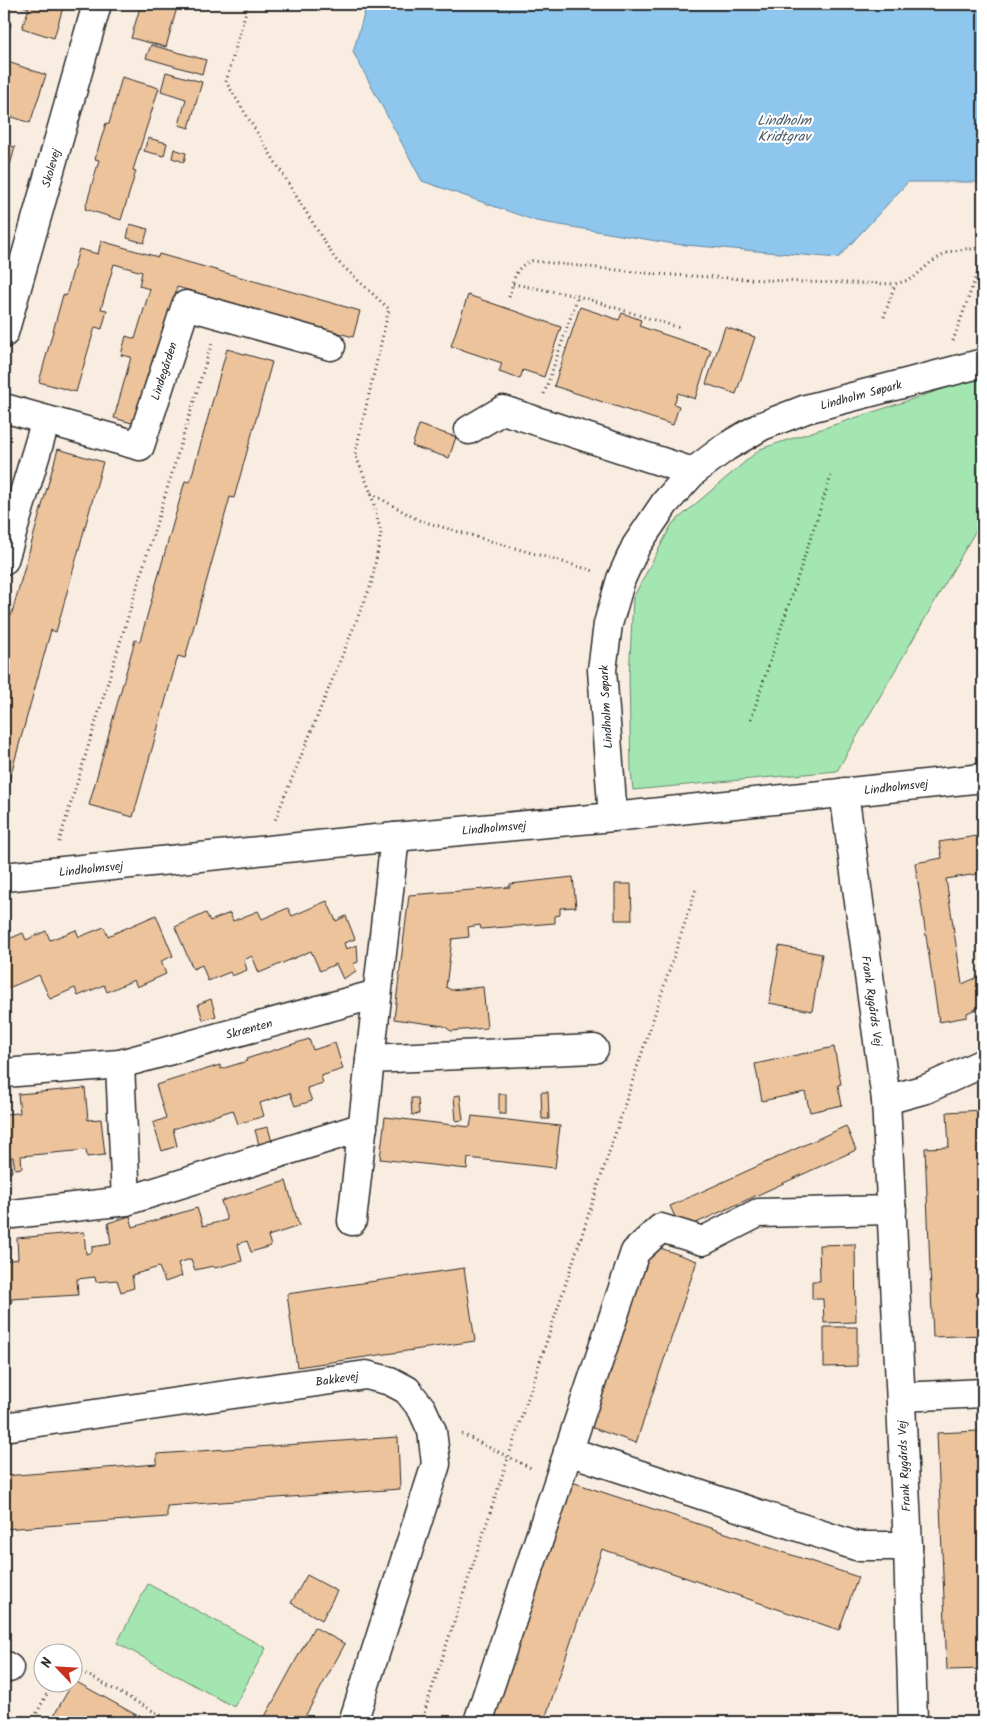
<svg xmlns="http://www.w3.org/2000/svg" width="987" height="1726" font-family="Kalam,sans-serif">
	<style>
		.green { fill: #a3e6b1; stroke: #67886e }
		.water { fill: #8ec6ed; stroke: #66889f }
		.building { fill: #ecc39b; stroke: #2b2b2b }
		.lines { fill: none; stroke-linecap: round; stroke-linejoin: round }
		.minor-casing { stroke: #2b2b2b; stroke-width: 31 }
		.path { stroke: #2b2b2b; stroke-width: 3; stroke-dasharray: 1 4; stroke-linecap: butt }
		.minor { stroke: #fff; stroke-width: 28 }
		.labels { text-anchor: middle; stroke-width: 4.5; stroke-linejoin: round; paint-order: stroke }
		.street-label { font-size: 12px; fill: #2b2b2b; stroke: #fff }
		.water-label { font-size: 14px; font-style: italic; fill: #495a65; stroke: #fff }
	</style>
	<rect width="100%" height="100%" fill="#f9ede1"/>
	<filter id="ink" filterUnits="userSpaceOnUse"><feTurbulence type="fractalNoise" baseFrequency=".02" numOctaves="2"/><feDisplacementMap in="SourceGraphic" scale="10" xChannelSelector="R" yChannelSelector="G"/><feConvolveMatrix kernelMatrix="1 2 1 2 8 2 1 2 1" color-interpolation-filters="sRGB"/></filter>
	<g filter="url(#ink)">
		<!-- green -->
		<g class="green">
			<path d="M983 376V518L837 771 633 790 631 771 629 678 633 598 672 524 760 449Z"/>
			<path d="M148 1584 266 1648 234 1707 117 1643Z"/>
		</g>
		<!-- water -->
		<path class="water" d="M367 4H983V174L981 182H908L838 258 674 244 536 221 422 181 353 52Z"/>
		<!-- building -->
		<g class="building">
			<path d="M16 4H64L54 38 22 28 29 8Z"/>
			<path d="M141 4H178L166 47 131 38Z"/>
			<path d="M4 21 11 24 7 38 4 37Z"/>
			<path d="M151 45 206 60 202 74 146 58Z"/>
			<path d="M8 62 46 75 30 123 4 114V76Z"/>
			<path d="M166 72 202 82 189 128 179 125 186 99 161 91Z"/>
			<path d="M122 77 159 88 133 170 136 171 121 220 85 209 99 160 95 159 106 123 109 124Z"/>
			<path d="M148 138 167 143 164 156 144 151Z"/>
			<path d="M4 144 15 147 4 187Z"/>
			<path d="M174 149 186 153 184 162 172 158Z"/>
			<path d="M130 224 148 229 144 243 127 238Z"/>
			<path d="M101 241 158 257 159 254 360 311 353 337 177 287 139 425 114 418 131 357 121 355 126 336 135 339 150 289 139 286 142 272 114 264 101 309 107 310 102 329 95 327 76 392 39 382 63 295 66 296 79 249 98 254Z"/>
			<path d="M468 295 561 327 544 377 523 370 520 379 499 372 502 363 451 346Z"/>
			<path d="M580 307 619 320 622 313 641 320 639 326 711 350 695 399 678 393 674 404 679 406 673 425 554 386Z"/>
			<path d="M725 327 755 337 736 394 706 384Z"/>
			<path d="M227 349 272 362 234 498 230 497 185 658 178 656 133 817 89 805 135 640 140 641 185 481 190 482Z"/>
			<path d="M419 425 456 437 449 458 412 446Z"/>
			<path d="M58 449 103 462 56 632 51 630 4 799V622L6 615 11 616Z"/>
			<path d="M983 835V869L977 870V874L946 879 962 984 983 975V1006L967 1013V1017L939 1022 915 863 942 858 939 842Z"/>
			<path d="M573 877 576 907 560 908V915L555 916V923L481 929 480 925 468 927 469 937 452 939 446 987 451 990 483 987 487 1028 451 1031 444 1026 394 1019 409 895 510 887V884Z"/>
			<path d="M615 884H631L632 920H615Z"/>
			<path d="M327 901 336 921 346 916 355 939 344 943 346 949 357 945 358 962 353 964 356 971 343 979 336 964 320 971 311 951 259 973 252 956 244 960 247 970 232 976 230 972 208 981 202 965 193 969 175 927 206 913 210 921 230 913 233 921 258 911 262 919 288 908 292 916Z"/>
			<path d="M156 915 173 956 161 961 166 974 137 987 134 980 107 992 104 985 78 996 75 988 50 999 39 975 4 990V941L23 933 26 940 46 931 50 940 76 930 79 937 104 927 108 936Z"/>
			<path d="M779 946 822 954 812 1011 769 1003Z"/>
			<path d="M211 999 216 1016 203 1020 198 1004Z"/>
			<path d="M309 1039 313 1050 335 1043 343 1069 321 1076 323 1083 307 1088 312 1101 295 1106 290 1093 260 1103 264 1116 238 1124 233 1110 173 1129 177 1146 162 1151 153 1123 166 1118 156 1085 220 1065 221 1069 247 1061 246 1059Z"/>
			<path d="M834 1047 841 1084 838 1085 842 1105 810 1112 805 1092 762 1101 755 1064Z"/>
			<path d="M85 1088 88 1120 101 1119 105 1155 87 1157 86 1150 21 1156 22 1168 15 1169 13 1157H11L12 1172 4 1173V1114L20 1113 18 1094Z"/>
			<path d="M541 1092H548L549 1119H542Z"/>
			<rect x="499" y="1094" width="7" height="20"/>
			<path d="M460 1095 463 1120 456 1121 454 1096Z"/>
			<path d="M411 1098H418L419 1114 412 1115Z"/>
			<path d="M983 1110V1162H977L983 1298V1335L933 1337 925 1148 949 1147 947 1112Z"/>
			<path d="M472 1116 560 1126 555 1168 468 1158 467 1169 380 1159 385 1117 470 1127Z"/>
			<path d="M846 1126 856 1150 681 1230 670 1206Z"/>
			<path d="M268 1127 272 1142 259 1145 255 1130Z"/>
			<path d="M286 1181 299 1226 268 1236 271 1246 251 1252 247 1241 238 1244 242 1261 215 1268 213 1266 195 1270 191 1259 178 1263 182 1276 165 1282 159 1267 132 1275 134 1288 121 1292 117 1280 96 1282 95 1277 77 1279 78 1295 11 1299 12 1302 4 1303V1261L18 1259 17 1238 84 1232 86 1254 92 1252V1247L111 1244 108 1223 130 1216 133 1227 197 1208 203 1226 227 1220 221 1201Z"/>
			<path d="M649 1244 697 1261 636 1443 587 1426Z"/>
			<path d="M855 1244 856 1322 824 1323 823 1299H812V1281H820L819 1245Z"/>
			<path d="M464 1268 475 1341 297 1367 287 1294Z"/>
			<path d="M824 1327H857V1366L824 1367Z"/>
			<path d="M983 1412V1669L947 1670 937 1433 979 1431 978 1413Z"/>
			<path d="M398 1437 400 1489 167 1506V1517L4 1529V1476L157 1464V1454Z"/>
			<path d="M569 1481 858 1577 839 1630 602 1549 544 1722H489Z"/>
			<path d="M307 1575 337 1591 322 1620 291 1603Z"/>
			<path d="M314 1627 345 1644 302 1722H262Z"/>
			<path d="M73 1680 149 1722H50L72 1684Z"/>
		</g>
		<g class="lines">
			<defs>
				<g id="minor">
					<path d="M4 333 97 4"/>
					<path d="M4 408 140 446 186 305 331 346"/>
					<path d="M469 430 503 410 693 472"/>
					<path d="M4 560 46 420"/>
					<path d="M844 792 886 1100 908 1546 913 1722"/>
					<path d="M613 817 602 670 608 624 621 579 636 546 665 503 693 472 726 447 762 426 806 409 983 363"/>
					<path d="M4 877 395 837 613 817 983 778"/>
					<path d="M370 1059 594 1049"/>
					<path d="M120 1064 126 1201"/>
					<path d="M4 1073 120 1064 377 994"/>
					<path d="M886 1100 926 1089 983 1063"/>
					<path d="M4 1215 126 1201 363 1127"/>
					<path d="M352 1221 395 837"/>
					<path d="M901 1397 983 1393"/>
					<path d="M4 1427 366 1375 390 1381 407 1390 422 1409 432 1431 436 1464 353 1722"/>
					<path d="M568 1451 856 1546H908"/>
					<path d="M4 1665 9 1668"/>
					<path d="M478 1722 635 1252 661 1228 703 1241 758 1213 892 1210"/>
				</g>
			</defs>
			<!-- minor casing -->
			<use href="#minor" class="minor-casing"/>
			<!-- path -->
			<g class="path">
				<path d="M248 4 226 82 335 259 389 309 355 454 371 493 381 533 371 585 275 820"/>
				<path d="M513 284 578 296 680 328"/>
				<path d="M509 297C514 281 514 266 532 261L655 274 803 282 895 284 912 279 930 263 948 252 966 249H983"/>
				<path d="M884 317 895 284"/>
				<path d="M953 341 983 257"/>
				<path d="M544 394 578 296"/>
				<path d="M371 493 418 520 594 571"/>
				<path d="M751 719 831 476"/>
				<path d="M59 842 212 342"/>
				<path d="M462 1434 533 1469"/>
				<path d="M72 1669H77L173 1722"/>
				<path d="M32 1722 52 1684"/>
				<path d="M421 1722 696 889"/>
			</g>
			<!-- minor -->
			<use href="#minor" class="minor"/>
		</g>
	</g>
	<g class="labels">
		<!-- street labels -->
		<g class="street-label">
			<text transform="translate(51 168) rotate(-74)" y="4">Skolevej</text>
			<text transform="translate(164 371) rotate(-72)" y="4">Lindegården</text>
			<text transform="translate(861 395) rotate(-15)" y="4">Lindholm Søpark</text>
			<text transform="translate(606 707) rotate(-93)" y="4">Lindholm Søpark</text>
			<text transform="translate(896 787) rotate(-6)" y="4">Lindholmsvej</text>
			<text transform="translate(494 828) rotate(-5)" y="4">Lindholmsvej</text>
			<text transform="translate(91 869) rotate(-6)" y="4">Lindholmsvej</text>
			<text transform="translate(872 1001) rotate(82)" y="4">Frank Rygårds Vej</text>
			<text transform="translate(249 1029) rotate(-15)" y="4">Skrænten</text>
			<text transform="translate(337 1379) rotate(-8)" y="4">Bakkevej</text>
			<text transform="translate(904 1466) rotate(-93)" y="4">Frank Rygårds Vej</text>
		</g>
		<!-- water labels -->
		<g class="water-label">
			<text x="784" y="125">Lindholm<tspan x="784" dy="16">Kridtgrav</tspan></text>
		</g>
	</g>
	<!-- margin -->
	<rect width="987" height="1726" fill="none" stroke="#fff" stroke-width="20"/>
	<rect x="10" y="10" width="967" height="1706" fill="none" stroke="#2b2b2b" stroke-width="2" filter="url(#ink)"/>
	<!-- north arrow -->
	<g transform="translate(58 1668) rotate(295)"><circle r="24" fill="#ffffff" stroke="#aaaaaa"/>
	<path d="M0-4L9 19L0 12L-9 19Z" fill="#c8321e"/>
	<text y="-8" font-size="14" font-weight="bold" text-anchor="middle" fill="#2b2b2b">N</text>
	</g>
</svg>
